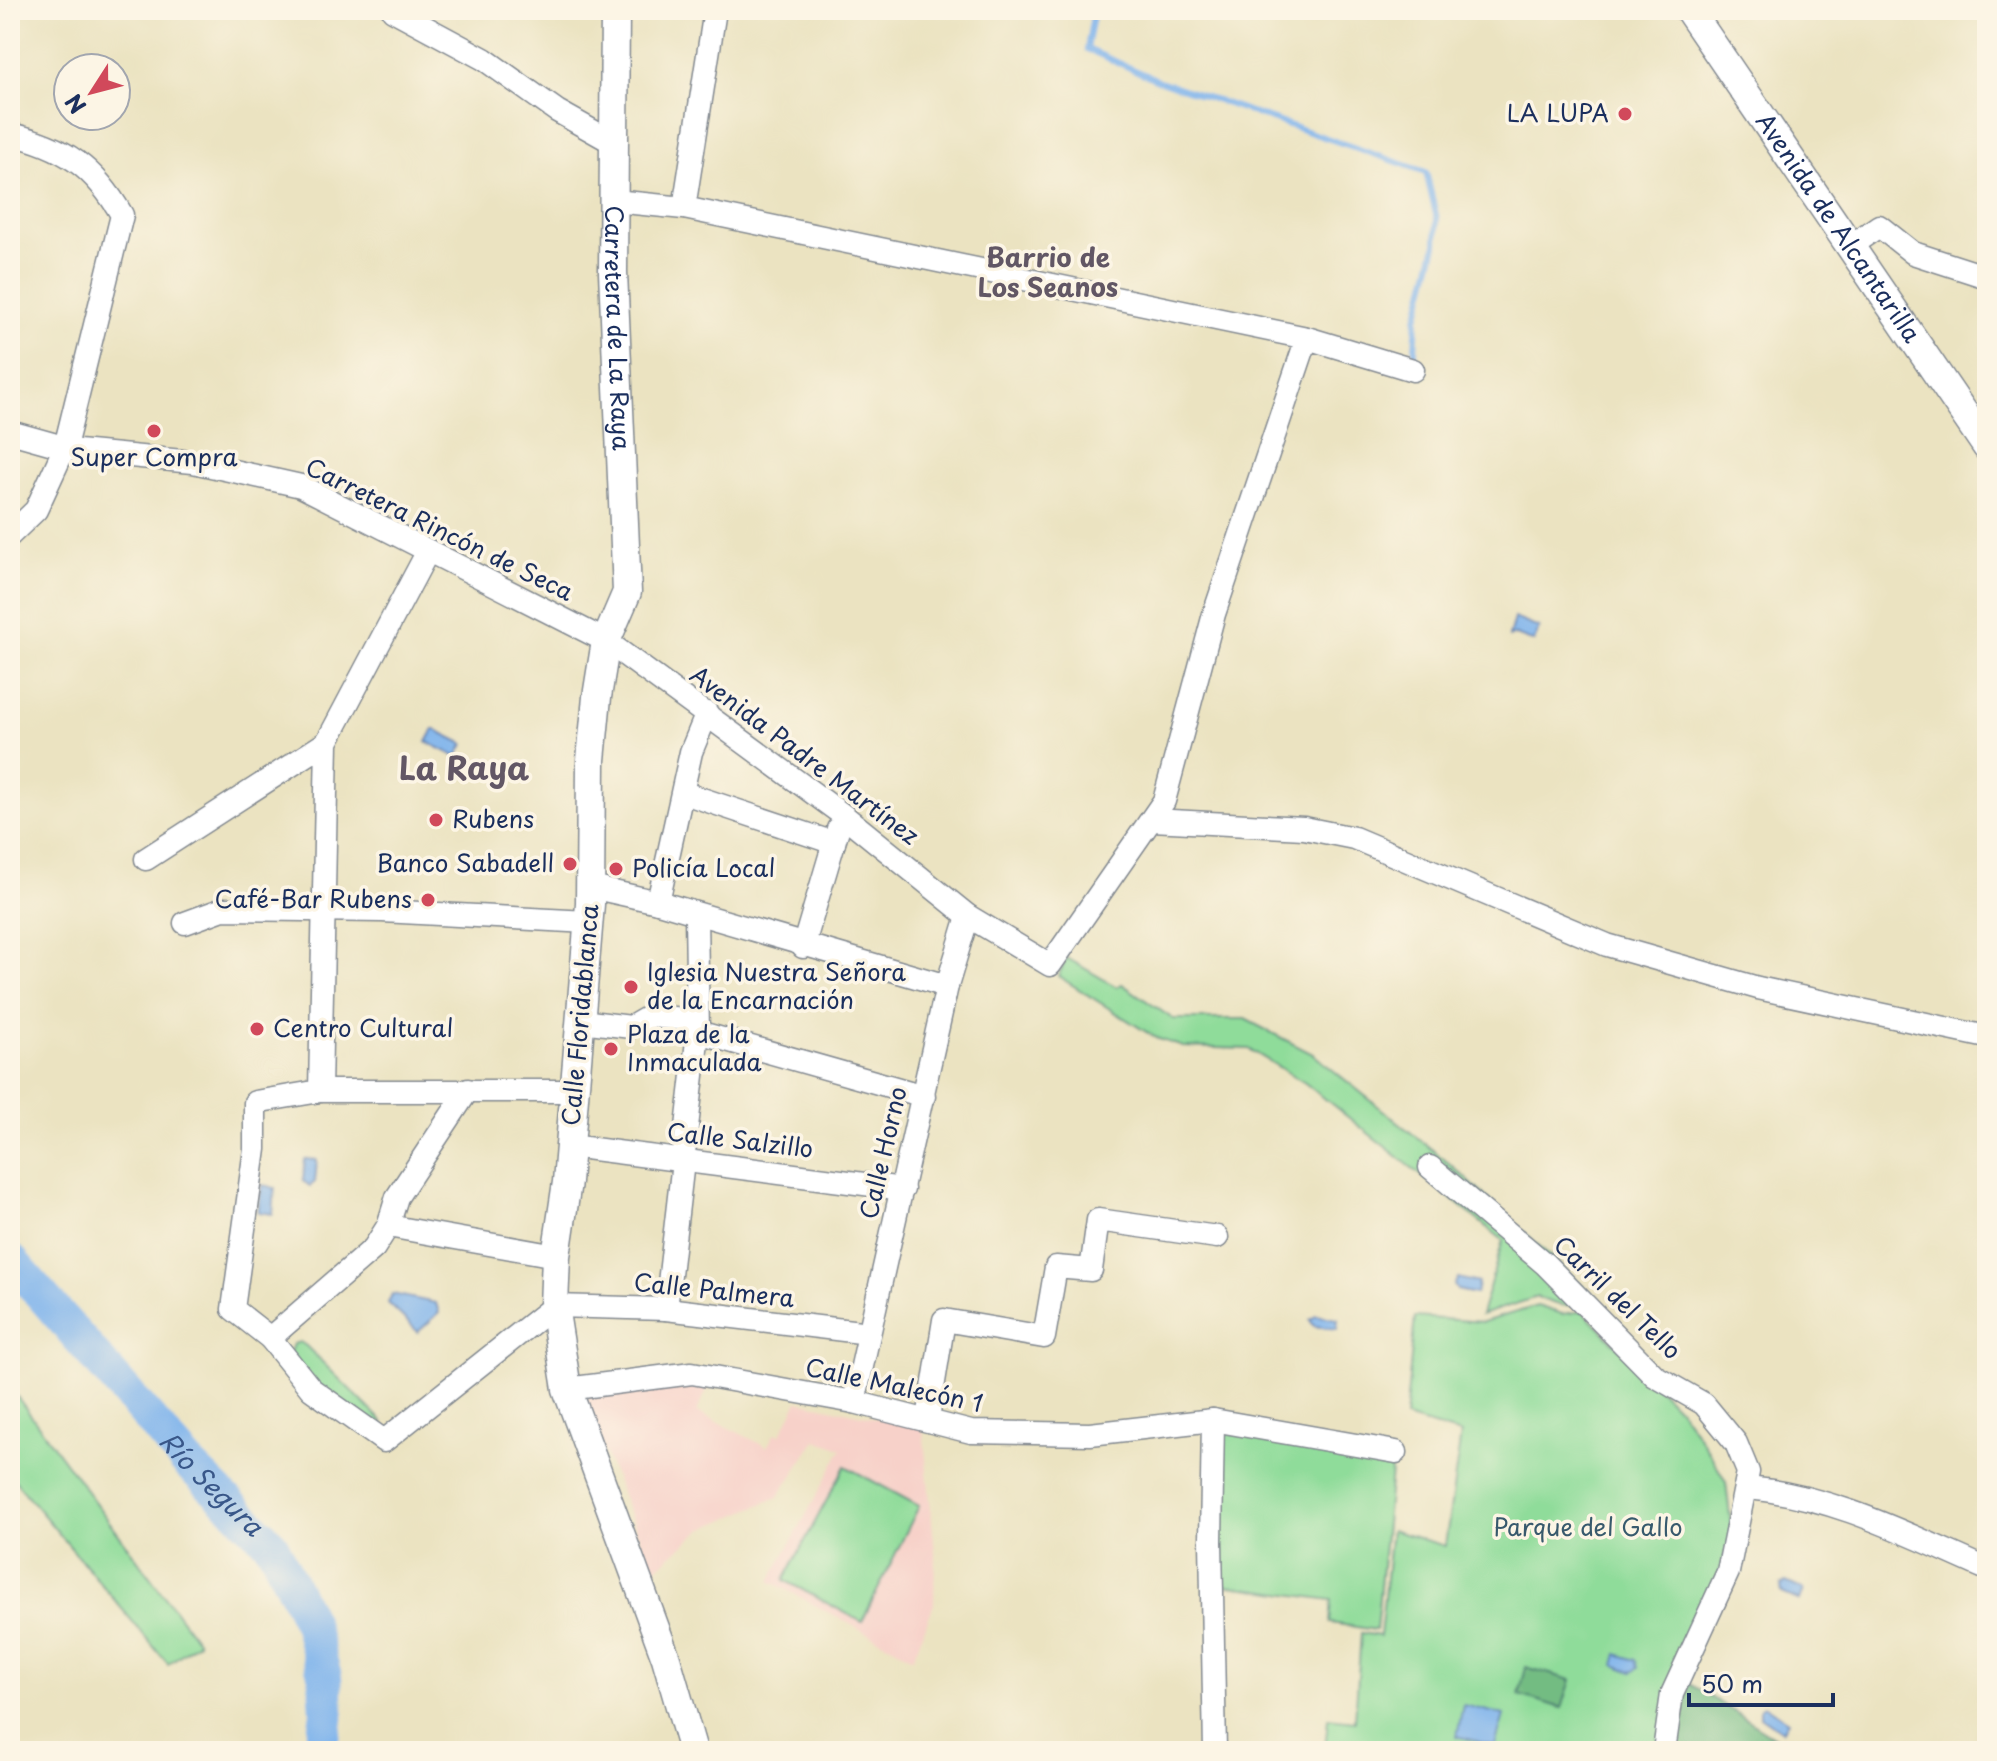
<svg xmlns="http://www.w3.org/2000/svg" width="1997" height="1761" font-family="'Playpen Sans',sans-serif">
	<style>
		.built { fill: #f7d1c9 }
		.green { fill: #8fdc9a; stroke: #55867c; stroke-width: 2 }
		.forest { fill: #73bc82; stroke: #477670; stroke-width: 2 }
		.water { fill: #7eb3ec; stroke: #4c71a5; stroke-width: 2 }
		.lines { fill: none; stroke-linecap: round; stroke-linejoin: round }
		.stream { stroke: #7eb3ec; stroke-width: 6 }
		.river { stroke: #7eb3ec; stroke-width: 34 }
		.minor-casing { stroke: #838990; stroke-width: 25 }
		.major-casing { stroke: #838990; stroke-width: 31 }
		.minor { stroke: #fff; stroke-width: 22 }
		.major { stroke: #fff; stroke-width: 28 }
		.poi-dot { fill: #d1495b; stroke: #fcf5e5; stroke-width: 3 }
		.labels { text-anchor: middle; stroke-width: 7; stroke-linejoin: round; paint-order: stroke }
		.poi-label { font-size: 24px; fill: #1b2f5e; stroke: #fcf5e5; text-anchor: start }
		.street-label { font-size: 24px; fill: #1b2f5e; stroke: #fcf5e5 }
		.park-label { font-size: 24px; fill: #385a6d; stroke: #fcf5e5 }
		.neighbourhood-label { font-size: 26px; font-weight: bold; fill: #625765; stroke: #fcf5e5 }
		.water-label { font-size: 26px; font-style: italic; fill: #395789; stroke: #fcf5e5 }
		.district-label { font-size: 32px; font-weight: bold; fill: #625765; stroke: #fcf5e5 }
	</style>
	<rect width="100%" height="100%" fill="#fcf5e5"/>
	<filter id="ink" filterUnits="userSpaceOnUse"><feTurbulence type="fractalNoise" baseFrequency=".0125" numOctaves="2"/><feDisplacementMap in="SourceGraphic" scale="16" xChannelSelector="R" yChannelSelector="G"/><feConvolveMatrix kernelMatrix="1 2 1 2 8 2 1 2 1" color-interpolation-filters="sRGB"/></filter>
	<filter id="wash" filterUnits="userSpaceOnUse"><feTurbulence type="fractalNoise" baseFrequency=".006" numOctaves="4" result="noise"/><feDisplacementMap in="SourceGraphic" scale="32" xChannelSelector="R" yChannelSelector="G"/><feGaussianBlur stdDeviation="1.8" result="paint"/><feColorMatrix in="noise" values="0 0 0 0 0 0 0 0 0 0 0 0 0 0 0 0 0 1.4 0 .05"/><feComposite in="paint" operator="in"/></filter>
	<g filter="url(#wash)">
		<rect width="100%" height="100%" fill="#ebe3c1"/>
		<!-- built -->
		<path class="built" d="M712 1379 697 1412 767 1447 775 1433 780 1435 798 1401 923 1428 935 1553 934 1604 913 1658 770 1581 842 1449 816 1440 778 1497 701 1530 653 1571 583 1398 626 1382Z"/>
		<!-- green -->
		<g class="green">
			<path d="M1067 958 1117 987 1122 984 1173 1019H1245L1313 1054 1450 1164 1591 1294C1571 1311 1560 1307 1537 1297L1481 1315 1503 1240 1305 1083 1249 1049 1183 1047 1156 1038 1058 976Z"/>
			<path d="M1537 1306 1562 1314 1583 1311 1677 1407 1703 1442 1726 1482 1732 1534 1660 1751H1325L1328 1718 1355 1721 1361 1633 1380 1636 1391 1530 1445 1546 1461 1434 1405 1418 1415 1317 1483 1322Z"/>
			<path d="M300 1342 306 1346 383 1422C345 1429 313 1379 289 1354L293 1344Z"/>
			<path d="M10 1387 198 1642 168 1664 10 1475Z"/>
			<path d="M1217 1425 1392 1460 1376 1630 1330 1623 1332 1600 1215 1584Z"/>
			<path d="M845 1466 919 1506 862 1622 784 1580Z"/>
		</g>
		<!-- forest -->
		<g class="forest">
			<path d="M1526 1667 1571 1680 1562 1708 1519 1695Z"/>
			<path d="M1685 1681 1797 1751H1669Z"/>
		</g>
		<!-- water -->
		<g class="water">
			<path d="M1514 618 1539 628 1534 642 1516 635 1509 637Z"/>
			<path d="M434 729 464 744 457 757 427 742Z"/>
			<path d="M305 1159 317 1160 315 1182 310 1186 303 1181Z"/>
			<path d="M262 1185 275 1188 273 1214 258 1212Z"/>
			<path d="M1458 1278 1478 1283 1476 1294 1457 1290 1454 1285Z"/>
			<path d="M392 1294 436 1303 439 1313 418 1332 388 1303Z"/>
			<path d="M1316 1315 1338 1319 1337 1329 1314 1326 1310 1320Z"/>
			<path d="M1786 1582 1804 1590 1800 1601 1782 1593 1781 1586Z"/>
			<path d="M1617 1654 1636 1660 1638 1668 1633 1672 1614 1665Z"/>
			<path d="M1463 1705 1504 1715 1495 1746 1457 1736Z"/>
			<path d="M1765 1706 1788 1721 1782 1731 1760 1716V1708Z"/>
		</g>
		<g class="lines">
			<!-- stream -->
			<path class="stream" d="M1094 10 1087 49 1160 81 1426 172 1437 219 1436 245 1417 318 1414 366"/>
			<!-- river -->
			<path class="river" id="s1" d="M10 1259 188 1463 272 1545 310 1623 325 1677 327 1713 321 1751"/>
		</g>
	</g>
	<g filter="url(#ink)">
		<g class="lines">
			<defs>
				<g id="minor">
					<path d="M393 10 484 59 557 111 614 143"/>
					<path d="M10 134C64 146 95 168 122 215L65 447 36 510 10 535"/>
					<path d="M684 208 715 10"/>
					<path d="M1850 246 1879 226 1913 253 1987 277"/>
					<path d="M1307 338 1413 370"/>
					<path d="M10 432 78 451 193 462 301 486 606 641 843 815 968 916 1050 965 1164 801 1214 614 1307 338 684 208 614 201"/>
					<path d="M684 793 834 843"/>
					<path d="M1152 820 1304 828 1354 838 1607 945 1758 988 1987 1037"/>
					<path d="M146 859 327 742"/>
					<path d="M591 887 658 902 947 986"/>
					<path d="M658 902 691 752 707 713"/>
					<path d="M185 923 223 909 382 911 588 922"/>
					<path d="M803 947 838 829"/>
					<path d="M581 1021 631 1027 650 1016 696 1020"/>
					<path d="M698 1032 924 1096"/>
					<path d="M320 1091 327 742 428 551"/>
					<path d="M576 1091H320L255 1102V1149L233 1309 270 1338 311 1389 384 1441 554 1306 666 1309 869 1333"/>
					<path d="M570 1146 903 1189"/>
					<path d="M1430 1167 1545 1264 1655 1376 1704 1404 1736 1443 1748 1472 1728 1572 1672 1694 1664 1751"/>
					<path d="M388 1226 556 1256"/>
					<path d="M666 1309 698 1032 696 916"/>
					<path d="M270 1338 374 1248 388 1226 397 1197 468 1090"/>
					<path d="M567 1389 692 1373 854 1402 971 1432 1090 1434 1213 1420 1396 1452"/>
					<path d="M854 1402 947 986 968 916"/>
					<path d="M928 1419 944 1320 1044 1337 1056 1267 1091 1270 1098 1220 1217 1237"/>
					<path d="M1213 1420 1211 1541 1215 1751"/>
					<path d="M1746 1488C1830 1494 1911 1536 1987 1569"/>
				</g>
				<g id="major">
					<path id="s2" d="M615 10 613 272 627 592 606 641 597 697 591 760 590 904 567 1182 556 1256 554 1306 567 1389 666 1658 693 1751"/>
					<path id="s3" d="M1689 10 1987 447"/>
				</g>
			</defs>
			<!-- minor casing -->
			<use href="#minor" class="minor-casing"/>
			<!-- major casing -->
			<use href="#major" class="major-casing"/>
			<!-- minor -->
			<use href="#minor" class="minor"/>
			<!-- major -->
			<use href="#major" class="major"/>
		</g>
	</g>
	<!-- markers -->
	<g class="poi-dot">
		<circle cx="1625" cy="114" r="8"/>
		<circle cx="154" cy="431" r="8"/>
		<circle cx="436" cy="820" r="8"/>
		<circle cx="570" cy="864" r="8"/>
		<circle cx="616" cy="869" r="8"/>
		<circle cx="428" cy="900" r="8"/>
		<circle cx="631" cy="987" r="8"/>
		<circle cx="257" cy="1029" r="8"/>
		<circle cx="611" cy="1049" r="8"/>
	</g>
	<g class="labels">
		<!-- poi labels -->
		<g class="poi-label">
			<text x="1609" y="122" text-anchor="end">LA LUPA</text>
			<text x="154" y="466" text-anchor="middle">Super Compra</text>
			<text x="452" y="828">Rubens</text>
			<text x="554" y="872" text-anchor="end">Banco Sabadell</text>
			<text x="632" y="877">Policía Local</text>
			<text x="412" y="908" text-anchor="end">Café-Bar Rubens</text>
			<text x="647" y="981">Iglesia Nuestra Señora<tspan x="647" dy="28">de la Encarnación</tspan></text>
			<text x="273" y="1037">Centro Cultural</text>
			<text x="627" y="1043">Plaza de la<tspan x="627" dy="28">Inmaculada</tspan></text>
		</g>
		<!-- street labels -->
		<g class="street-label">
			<text dy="8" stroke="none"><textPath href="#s3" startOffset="264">Avenida de Alcantarilla</textPath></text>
			<text dy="8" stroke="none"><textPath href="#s2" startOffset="318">Carretera de La Raya</textPath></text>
			<text transform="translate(439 530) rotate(26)" y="8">Carretera Rincón de Seca</text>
			<text transform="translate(804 756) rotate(37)" y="8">Avenida Padre Martínez</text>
			<text transform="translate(581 1015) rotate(-85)" y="8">Calle Floridablanca</text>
			<text transform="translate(740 1141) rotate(7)" y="8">Calle Salzillo</text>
			<text transform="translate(884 1153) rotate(-77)" y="8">Calle Horno</text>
			<text transform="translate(714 1291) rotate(6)" y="8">Calle Palmera</text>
			<text transform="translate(1617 1298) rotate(44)" y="8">Carril del Tello</text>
			<text transform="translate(894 1386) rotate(12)" y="8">Calle Malecón 1</text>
		</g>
		<!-- park labels -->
		<g class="park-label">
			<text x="1588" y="1536">Parque del Gallo</text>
		</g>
		<!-- neighbourhood labels -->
		<g class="neighbourhood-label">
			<text x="1048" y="267">Barrio de<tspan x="1048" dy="30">Los Seanos</tspan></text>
		</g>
		<!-- water labels -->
		<g class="water-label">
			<text dy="9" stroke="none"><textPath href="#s1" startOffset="302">Río Segura</textPath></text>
		</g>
		<!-- district labels -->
		<g class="district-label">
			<text x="464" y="780">La Raya</text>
		</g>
	</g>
	<!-- margin -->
	<rect width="1997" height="1761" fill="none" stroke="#fcf5e5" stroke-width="40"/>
	<!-- north arrow -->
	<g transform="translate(92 92) rotate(234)"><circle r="38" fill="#fcf5e5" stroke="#a2a6af" stroke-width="2"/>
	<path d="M0-6L14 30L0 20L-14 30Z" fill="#d1495b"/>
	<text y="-12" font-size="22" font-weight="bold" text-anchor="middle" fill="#1b2f5e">N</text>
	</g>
	<!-- scale -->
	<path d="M1689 1693v12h144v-12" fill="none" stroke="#1b2f5e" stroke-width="4"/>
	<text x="1701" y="1693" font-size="24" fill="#1b2f5e" stroke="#fcf5e5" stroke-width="6" paint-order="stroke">50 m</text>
</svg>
